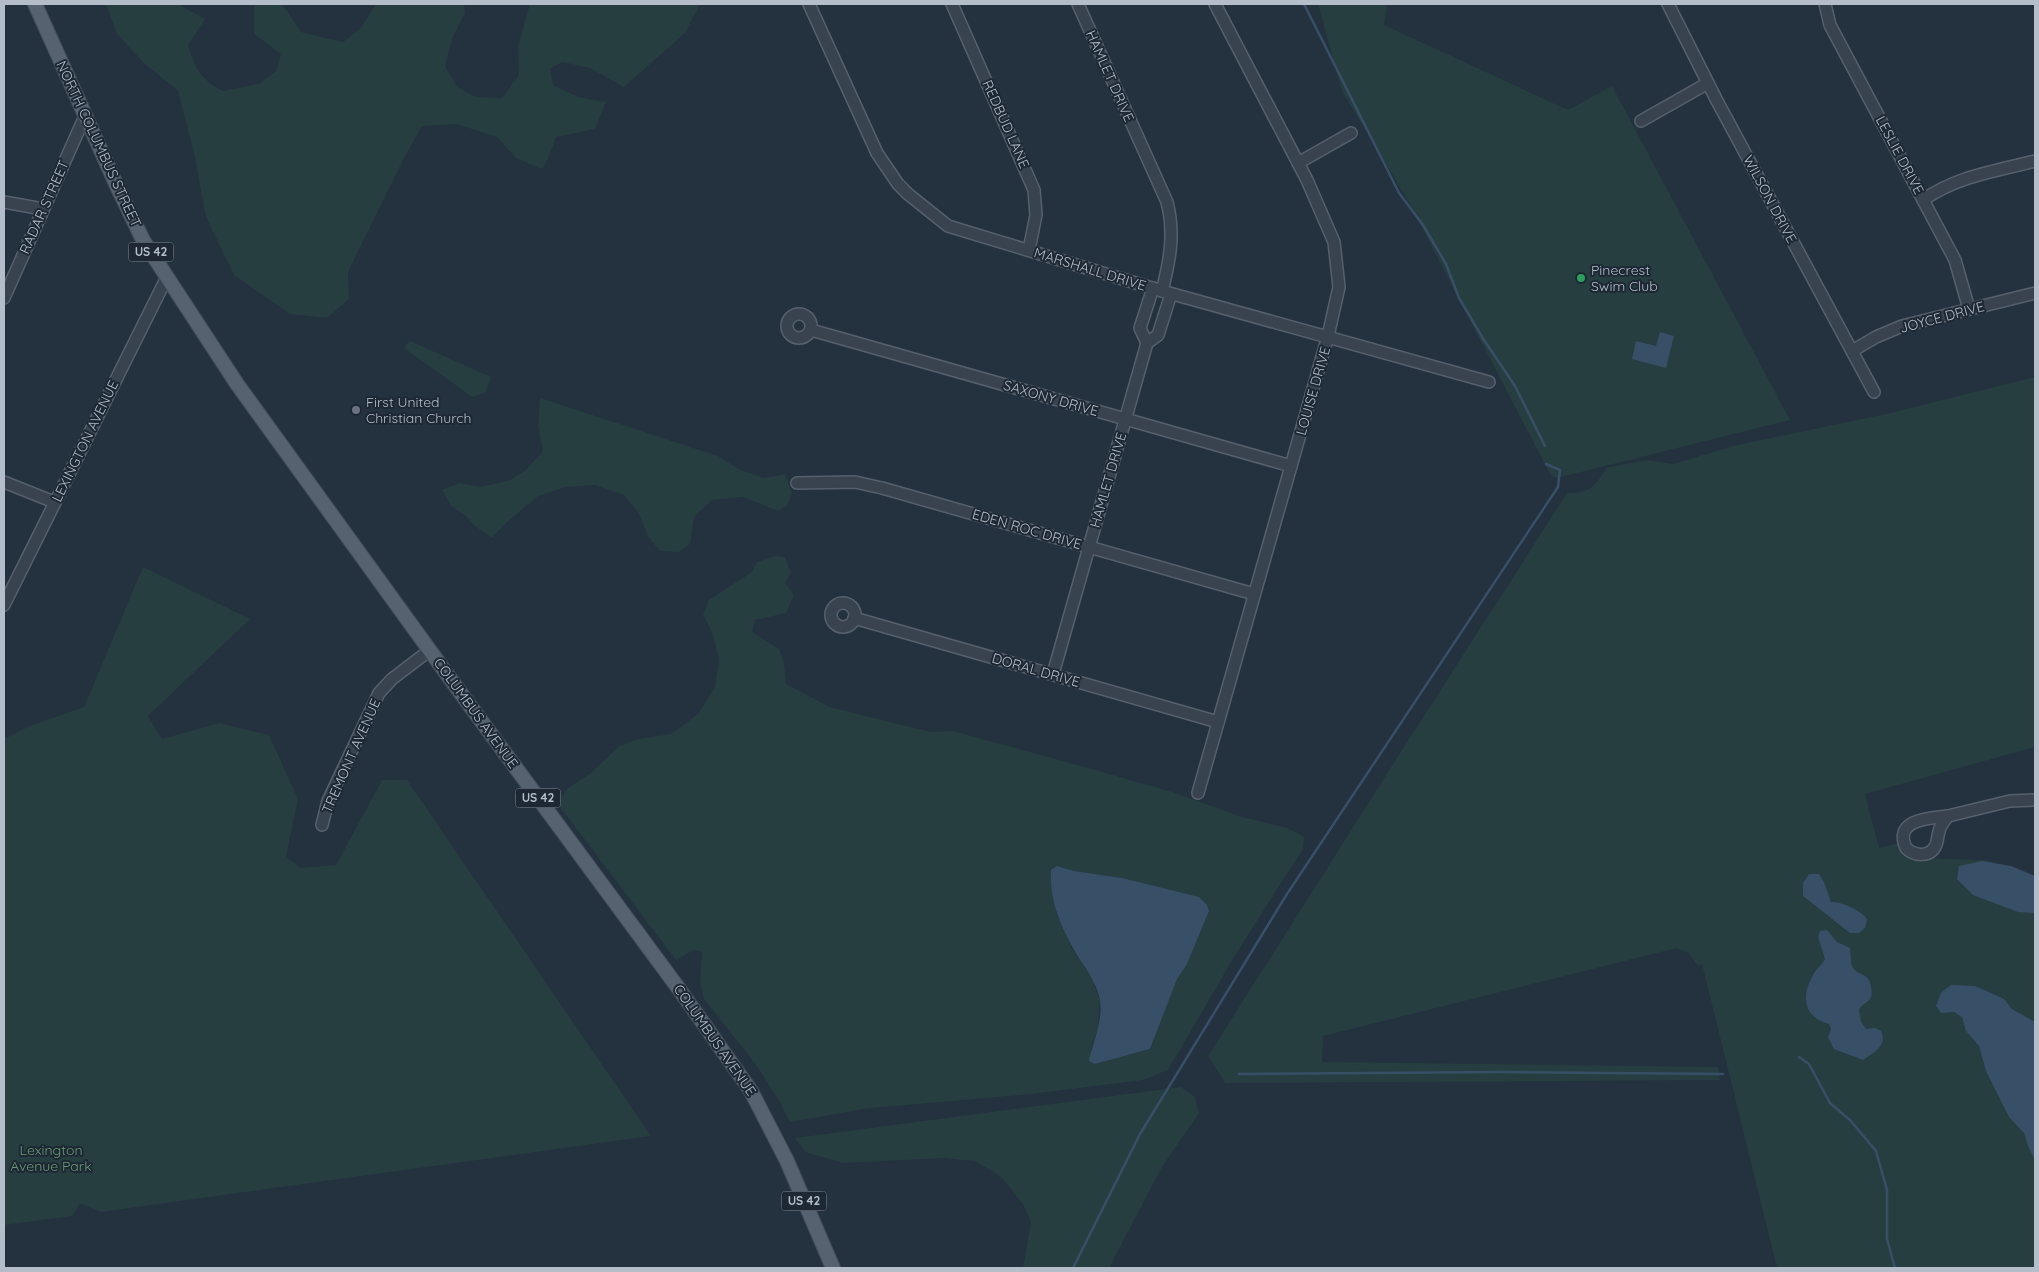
<svg xmlns="http://www.w3.org/2000/svg" width="2039" height="1272" font-family="Quicksand,sans-serif">
	<style>
		.green { fill: #263e40; fill-rule: evenodd }
		.water { fill: #384f68 }
		.lines { fill: none; stroke-linecap: round; stroke-linejoin: round }
		.stream { stroke: #384f68; stroke-width: 2.5 }
		.minor-casing { stroke: #56606d; stroke-width: 14 }
		.major-casing { stroke: #414c58; stroke-width: 16 }
		.minor { stroke: #38434f; stroke-width: 11 }
		.major { stroke: #56626f; stroke-width: 14 }
		.leisure-dot { fill: #2e9e5b; stroke: #1d2834; stroke-width: 2 }
		.worship-dot { fill: #6b7280; stroke: #1d2834; stroke-width: 2 }
		.labels { text-anchor: middle; stroke-width: 4; stroke-linejoin: round; paint-order: stroke }
		.shield { fill: #1d2834; stroke: #87909d; stroke-width: 1 }
		.shield-label { font-size: 12px; font-weight: bold; fill: #b4bdca }
		.street-label { font-size: 14px; fill: #b4bdca; stroke: #1d2834 }
		.poi-label { font-size: 14px; fill: #b4bdca; stroke: #1d2834; text-anchor: start }
		.park-label { font-size: 14px; fill: #6a9b73; stroke: #1d2834 }
	</style>
	<rect width="100%" height="100%" fill="#24313f"/>
	<!-- green -->
	<g class="green">
		<path d="M106 4H178L205 19 188 45C196 71 200 78 223 91L259 84 276 71 281 54 254 34V6L257 4H282L301 32 343 42 361 28 376 4H464L465 13 452 39 445 66 457 87 476 97 502 98 519 75 518 46 530 4H700L685 33 624 87 590 68 562 62 550 69 553 85 578 97 606 102 595 129 556 137 547 161 542 169 516 158 497 137 456 124 422 126 403 160 348 272 349 299 327 318 290 314 234 275 206 217 194 153 178 91 144 63 117 34Z"/>
		<path d="M1318 4H1387L1384 25 1568 110 1612 86 1790 420 1557 478 1551 476 1407 199 1342 91Z"/>
		<path d="M410 341 491 377 485 393 472 397 404 348Z"/>
		<path d="M2035 377V747L1865 794 1879 848 1899 843 1919 858 1986 860 2035 876V1268H1777L1702 964 1698 966 1689 953 1677 948 1323 1036 1322 1062 1718 1067 1720 1080 1225 1083 1208 1056 1395 761 1567 493C1590 493 1595 487 1606 468L1646 460 1673 464 1737 445 1886 414Z"/>
		<path d="M540 398 718 456 740 470 764 478 785 474 792 494 787 506 778 511 743 497 712 500 694 517 690 544 679 552 660 551 648 536 639 514 624 495 595 485 565 487 538 496 507 522 492 538 475 526 466 516 451 506 442 490 459 483 481 487 510 480 526 470 543 451 538 427Z"/>
		<path d="M775 556 785 557 791 573 785 583 794 595 786 613 755 620 752 632 779 649 784 662 786 684 830 707 931 732 953 731 1074 764 1172 792 1242 817 1287 828 1304 837 1303 849 1237 952 1168 1070 1143 1080 1031 1094 870 1108 790 1122 778 1099 757 1066 704 999 700 982 702 952 694 950 676 960 557 803 568 788 591 773 619 746 639 739 671 734 698 714 715 687 719 659 712 632 703 615 709 600 752 572 757 562ZM1057 866 1074 871 1122 878 1207 905 1209 911 1187 964 1177 978 1150 1049 1095 1064 1091 1050 1098 1027 1100 1001 1093 981 1072 948 1056 912Z"/>
		<path d="M143 567 250 619 148 716 162 739 219 723 269 735 298 799 286 857 301 868 336 865 382 780H407L651 1136 101 1212 80 1203 72 1216 4 1225V739L30 726 84 707Z"/>
		<path d="M1181 1087 1195 1097 1199 1113 1162 1167 1109 1268H1023L1031 1222 1023 1204 1001 1177 975 1161 944 1158 843 1163 805 1152 795 1138Z"/>
	</g>
	<!-- water -->
	<g class="water">
		<path d="M1660 332 1674 336 1666 368 1632 359 1636 341 1656 346Z"/>
		<path d="M1982 861 2011 866 2035 876V913L2018 912 1973 895 1957 879 1959 866Z"/>
		<path d="M1057 866 1074 871 1122 878 1199 897 1207 905 1209 911 1187 964 1177 979 1150 1049 1095 1064 1089 1061C1093 1042 1103 1020 1100 1001 1098 986 1088 972 1080 960 1063 932 1049 903 1051 870Z"/>
		<path d="M1809 874H1819L1824 882 1831 902C1843 902 1860 910 1867 919L1865 928 1859 933H1850L1803 896V883Z"/>
		<path d="M1827 930 1837 942 1850 948C1851 954 1850 962 1853 968 1858 976 1869 972 1871 987 1872 991 1872 996 1870 999 1867 1003 1862 1004 1859 1010L1861 1022 1866 1029 1875 1028 1881 1031C1888 1046 1874 1052 1863 1060L1834 1049 1828 1037 1831 1029 1829 1024C1803 1017 1801 996 1813 975 1816 969 1822 965 1825 959L1818 937 1820 931Z"/>
		<path d="M1951 985 1975 986 2004 999 2012 1009 2035 1022V1160L2028 1146 2024 1133 2009 1117 1986 1071 1979 1046 1966 1031 1962 1017 1954 1012 1941 1013 1936 1006 1941 993Z"/>
	</g>
	<g class="lines">
		<!-- stream -->
		<g class="stream">
			<path d="M1304 4 1399 193 1423 225 1446 264 1459 298 1484 340 1515 386 1545 446"/>
			<path d="M1799 1057 1809 1064 1830 1103 1850 1120 1876 1151 1887 1190V1239L1895 1268"/>
			<path d="M1239 1074 1500 1072 1723 1074"/>
			<path d="M1073 1268 1140 1134 1287 894 1558 487 1560 470 1546 464"/>
		</g>
		<defs>
			<g id="minor">
				<path d="M809 4 877 153 898 184 908 194 948 226 1162 291 1489 382"/>
				<path d="M952 4 1034 190 1036 215 1029 250"/>
				<path d="M1078 4 1167 202C1175 233 1170 260 1162 291"/>
				<path d="M1668 4 1716 99 1874 392"/>
				<path d="M1825 4 1830 25 1955 260 1969 309"/>
				<path d="M1641 121 1708 83"/>
				<path d="M1298 163 1351 133"/>
				<path d="M1923 200C1957 176 1996 171 2035 161"/>
				<path d="M4 202 43 209"/>
				<path d="M4 298 85 116"/>
				<circle cx="799" cy="326" r="12"/>
				<path d="M811 330 1291 466"/>
				<path d="M1147 343 1140 328 1153 288"/>
				<path d="M1852 351 1876 337 1902 326 2035 293"/>
				<path d="M4 482 54 502"/>
				<path d="M797 483 855 482 882 488 1254 594"/>
				<circle cx="843" cy="615" r="12"/>
				<path d="M4 605 167 277"/>
				<path d="M854 618 1218 722"/>
				<path d="M1053 674 1147 343 1158 335 1171 294"/>
				<path d="M1198 793 1328 336 1339 287 1334 242 1307 180 1215 4"/>
				<path d="M1948 816C1946 819 1943 822 1941 826 1938 831 1938 839 1936 845 1930 858 1914 856 1906 848 1893 819 1930 818 1948 816Z"/>
				<path d="M1948 816 2010 801 2035 800"/>
				<path d="M322 825 328 801 379 693 392 679 430 650"/>
			</g>
			<path id="major" d="M35 4 116 184 143 240 167 277 237 384 457 688 679 989 751 1091 787 1161 833 1268"/>
		</defs>
		<!-- minor casing -->
		<use href="#minor" class="minor-casing"/>
		<!-- major casing -->
		<use href="#major" class="major-casing"/>
		<!-- minor -->
		<use href="#minor" class="minor"/>
		<!-- major -->
		<use href="#major" class="major"/>
	</g>
	<!-- markers -->
	<circle class="leisure-dot" cx="1581" cy="278" r="5"/>
	<circle class="worship-dot" cx="356" cy="410" r="5"/>
	<g class="labels">
		<!-- shield labels -->
		<g class="shield">
			<rect x="128.5" y="242.5" width="45" height="19" rx="4"/>
			<rect x="515.5" y="788.5" width="45" height="19" rx="4"/>
			<rect x="781.5" y="1191.5" width="45" height="19" rx="4"/>
		</g>
		<g class="shield-label">
			<text x="151" y="256">US 42</text>
			<text x="538" y="802">US 42</text>
			<text x="804" y="1205">US 42</text>
		</g>
		<!-- street labels -->
		<g class="street-label">
			<text transform="translate(1110 76) rotate(66)" y="5">HAMLET DRIVE</text>
			<text transform="translate(1006 124) rotate(66)" y="5">REDBUD LANE</text>
			<text transform="translate(99 144) rotate(65)" y="5">NORTH COLUMBUS STREET</text>
			<text transform="translate(1900 155) rotate(62)" y="5">LESLIE DRIVE</text>
			<text transform="translate(1770 199) rotate(62)" y="5">WILSON DRIVE</text>
			<text transform="translate(44 207) rotate(-66)" y="5">RADAR STREET</text>
			<text transform="translate(1090 269) rotate(17)" y="5">MARSHALL DRIVE</text>
			<text transform="translate(1942 317) rotate(-15)" y="5">JOYCE DRIVE</text>
			<text transform="translate(1313 391) rotate(-74)" y="5">LOUISE DRIVE</text>
			<text transform="translate(1051 398) rotate(16)" y="5">SAXONY DRIVE</text>
			<text transform="translate(85 441) rotate(-64)" y="5">LEXINGTON AVENUE</text>
			<text transform="translate(1108 480) rotate(-74)" y="5">HAMLET DRIVE</text>
			<text transform="translate(1027 529) rotate(16)" y="5">EDEN ROC DRIVE</text>
			<text transform="translate(1036 670) rotate(16)" y="5">DORAL DRIVE</text>
			<text transform="translate(476 713) rotate(54)" y="5">COLUMBUS AVENUE</text>
			<text transform="translate(351 756) rotate(-66)" y="5">TREMONT AVENUE</text>
			<text transform="translate(715 1040) rotate(55)" y="5">COLUMBUS AVENUE</text>
		</g>
		<!-- poi labels -->
		<g class="poi-label">
			<text x="1591" y="275">Pinecrest<tspan x="1591" dy="16">Swim Club</tspan></text>
			<text x="366" y="407">First United<tspan x="366" dy="16">Christian Church</tspan></text>
		</g>
		<!-- park labels -->
		<g class="park-label">
			<text x="51" y="1155">Lexington<tspan x="51" dy="16">Avenue Park</tspan></text>
		</g>
	</g>
	<!-- border -->
	<rect width="2039" height="1272" fill="none" stroke="#b4bdca" stroke-width="10"/>
</svg>
